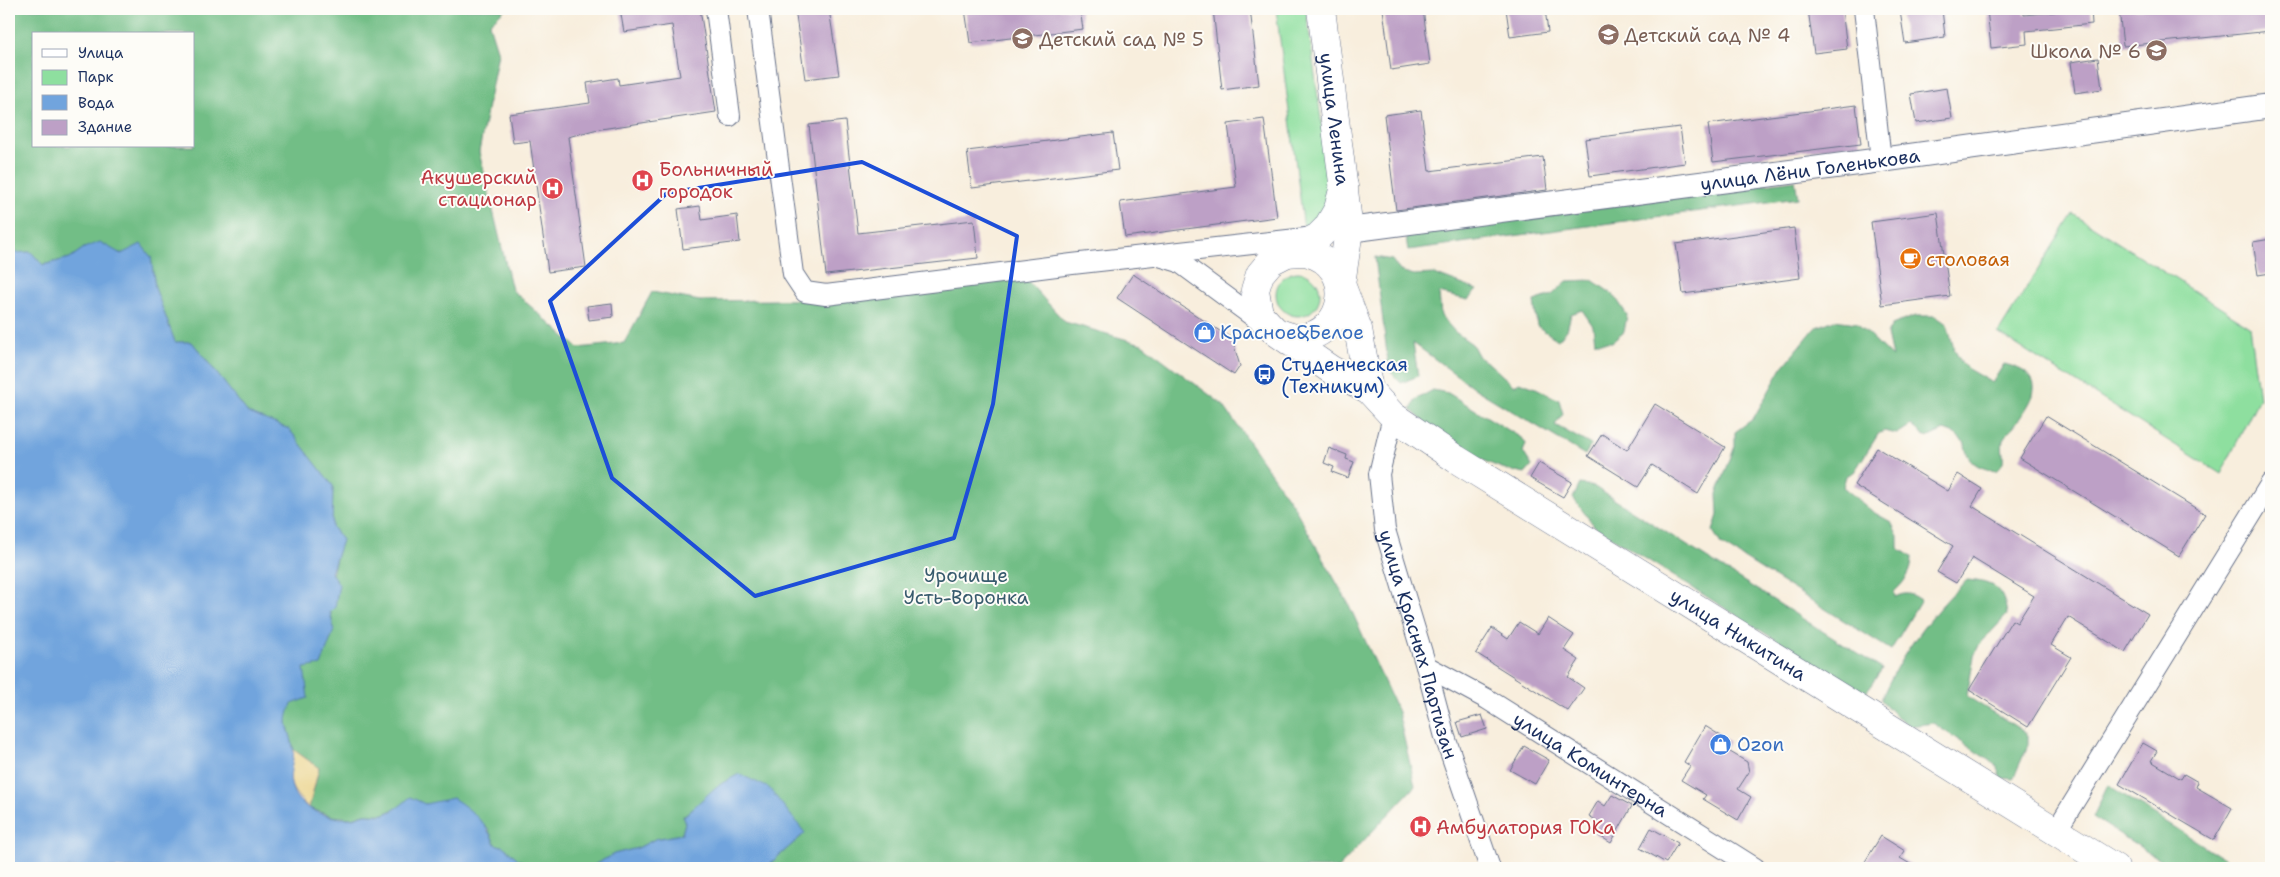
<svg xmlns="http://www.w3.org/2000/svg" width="2280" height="877" font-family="'Shantell Sans',sans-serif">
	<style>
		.green { fill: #8edf9f; stroke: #54877e }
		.forest { fill: #72be86; stroke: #467672; fill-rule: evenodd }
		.sand { fill: #eeda9e; stroke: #84847e }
		.water { fill: #71a4dd; stroke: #466a9e }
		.building { fill: #bda0c6 }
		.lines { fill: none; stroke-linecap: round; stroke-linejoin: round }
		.minor-casing { stroke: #68728a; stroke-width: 22 }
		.tertiary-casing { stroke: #68728a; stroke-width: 26 }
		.secondary-casing { stroke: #68728a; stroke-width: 29 }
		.minor { stroke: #fff; stroke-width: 20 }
		.tertiary { stroke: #fff; stroke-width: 24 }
		.secondary { stroke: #fff; stroke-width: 28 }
		.marked { fill: none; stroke: #1d4ed8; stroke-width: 4; stroke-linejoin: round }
		.labels { text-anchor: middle; stroke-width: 4; stroke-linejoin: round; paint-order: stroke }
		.education-label { font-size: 19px; fill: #785e54; stroke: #fdfcf7; text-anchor: start }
		.street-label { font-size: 19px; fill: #1b2f5e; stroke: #fdfcf7 }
		.health-label { font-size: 19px; fill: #be3a42; stroke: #fdfcf7; text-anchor: start }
		.food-label { font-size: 19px; fill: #c56008; stroke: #fdfcf7; text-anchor: start }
		.shop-label { font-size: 19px; fill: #366cbe; stroke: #fdfcf7; text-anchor: start }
		.transit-label { font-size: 19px; fill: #164399; stroke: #fdfcf7; text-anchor: start }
		.park-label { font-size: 19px; fill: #385b6e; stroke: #fdfcf7 }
	</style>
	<rect width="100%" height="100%" fill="#fdfcf7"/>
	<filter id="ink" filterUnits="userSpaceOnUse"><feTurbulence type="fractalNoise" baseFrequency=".02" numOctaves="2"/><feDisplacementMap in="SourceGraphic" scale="10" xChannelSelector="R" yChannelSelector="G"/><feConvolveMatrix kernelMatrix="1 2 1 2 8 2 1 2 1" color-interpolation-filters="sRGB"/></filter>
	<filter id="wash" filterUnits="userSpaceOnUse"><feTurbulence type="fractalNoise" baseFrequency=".0096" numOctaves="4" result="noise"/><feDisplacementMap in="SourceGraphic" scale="20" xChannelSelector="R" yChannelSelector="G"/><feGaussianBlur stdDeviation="1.12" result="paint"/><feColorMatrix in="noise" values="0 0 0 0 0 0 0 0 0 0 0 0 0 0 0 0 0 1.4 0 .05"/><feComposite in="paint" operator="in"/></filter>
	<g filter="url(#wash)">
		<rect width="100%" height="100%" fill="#f8eedd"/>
		<!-- green -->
		<g class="green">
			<path d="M1276 9H1306L1330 186V206L1316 226 1304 229Z"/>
			<path d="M2073 214 2249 326 2259 398 2221 474 1998 333Z"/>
			<circle cx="1298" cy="294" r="22"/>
		</g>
		<!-- forest -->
		<g class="forest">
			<path d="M9 9H505L489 24 498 53 479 152 512 290 578 348 624 343 652 292 700 301 859 299 1024 277 1065 322 1142 344 1223 405 1293 505 1348 603 1398 712 1415 786 1338 868H765L805 833 699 803 683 816 685 823 682 834 655 839 638 848 614 854 589 868H539L519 860 504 847 495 844 488 828 439 802 391 810 385 814H364L352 818 332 816 309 808 319 768 294 750 286 718 303 668 334 630C326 595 331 573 342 540L332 527 333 486 289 429 248 413 192 342H175L155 288 151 257 84 248 70 258 42 265 31 252 9 253ZM34 34H194V146H34Z"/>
			<path d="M1795 180 1798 198 1408 250 1405 233Z"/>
			<path d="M1375 257 1392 260 1400 271 1414 275 1434 274 1477 290 1468 300 1439 293 1441 316 1455 332 1472 344 1479 357 1491 365 1514 386 1519 382 1536 388 1559 400 1563 414 1555 425 1591 445 1585 455 1477 390 1413 343 1418 376 1401 383 1389 370Z"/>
			<path d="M1592 280 1614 295 1627 315 1624 332 1612 342H1595L1593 326 1582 310 1571 314 1567 330 1558 340 1537 326 1534 301 1552 295 1567 281Z"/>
			<path d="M1915 316H1935L1947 324 1954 349 1961 362 1968 369 1992 383 2004 364C2051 375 2034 400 2013 427 2010 431 2004 436 2003 440 2001 445 2004 456 2003 463L1996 471C1978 468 1966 462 1965 443L1955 434 1944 430 1929 437 1923 435 1911 425 1897 434 1885 431 1879 433 1854 472 1846 476 1843 487 1873 512 1891 522 1898 536V548L1912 557C1912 573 1905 581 1894 592L1895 597C1906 592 1911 593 1921 600L1891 650 1721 544 1713 531 1718 515 1717 494 1735 446V432L1753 419 1782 368 1815 328 1834 320 1857 323 1892 357 1887 334 1892 325Z"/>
			<path d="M1433 390 1448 393 1523 439 1526 444 1523 452 1532 466 1525 474C1482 466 1443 440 1411 410L1415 400Z"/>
			<path d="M1580 484 1593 486 1882 669 1864 695 1595 527 1573 498Z"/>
			<path d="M1967 580C1993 582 2004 588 2007 615L1979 645 1974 656 1967 696C1987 710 2008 720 2028 735V745L2013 779 2001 778 1996 765 1933 723 1910 726 1895 715 1881 700C1900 655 1931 613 1967 580Z"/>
			<path d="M2108 785 2239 868H2173L2093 817Z"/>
		</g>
		<!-- sand -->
		<path class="sand" d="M294 750 319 768 309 808C286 786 287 779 294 750Z"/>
		<!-- water -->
		<g class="water">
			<path d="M100 242 121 254 141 244 151 257 155 288 175 342H192L248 413 289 429 333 486 332 527 342 540 331 573 339 584 335 607 330 612 334 630 321 665 304 668 308 698 292 704C282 726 290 726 293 748 296 763 285 773 294 793 302 810 333 820 351 818 356 818 361 815 366 814 372 814 380 816 385 814 395 810 402 805 410 797L425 804 453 798C472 810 486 823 495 844L504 847 519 860 539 868H9V253L31 252 43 265 70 258 84 248Z"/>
			<path d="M739 774 769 788 805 833 765 868H589L614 854 638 848 655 839 682 834 685 823 683 817 717 786Z"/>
		</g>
		<g id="blocks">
			<!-- building -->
			<g class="building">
				<path d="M620 9H700L716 112 594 130 568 137 586 267 548 272 530 141 513 143 509 114 590 103 587 83 618 78 619 85 680 76 672 25 624 32Z"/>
				<path d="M795 9H829L839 75 805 79Z"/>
				<path d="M965 9H1080L1083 29 970 43Z"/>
				<path d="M1213 9H1250L1259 85 1222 90Z"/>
				<path d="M1383 9H1423L1430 64 1391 70Z"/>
				<path d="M1506 9H1545L1548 32 1510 37Z"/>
				<path d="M1808 9H1842L1847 49 1814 53Z"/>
				<path d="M1914 9H1942L1945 37 1905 43 1900 11Z"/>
				<path d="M1987 9H2023L2024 15 2055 12 2054 9H2091L2092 24 2026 31 2027 44 1991 48Z"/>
				<path d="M2119 9H2271V31L2123 46Z"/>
				<path d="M2098 58 2102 89 2075 93 2071 62Z"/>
				<path d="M1947 88 1952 118 1916 123 1911 94Z"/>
				<path d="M1856 105 1861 144 1713 162 1708 124Z"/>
				<path d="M1421 110 1429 171 1543 157 1547 190 1396 210 1384 115Z"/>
				<path d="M1264 119 1277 217 1125 237 1120 202 1236 187 1228 124Z"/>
				<path d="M845 121 858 233 974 220 978 258 826 275 809 125Z"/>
				<path d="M1680 127 1685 163 1590 176 1585 139Z"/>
				<path d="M1113 133 1118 170 972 188 967 151Z"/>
				<path d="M700 206 702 220 737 215 740 242 683 249 678 209Z"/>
				<path d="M1938 213 1950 296 1882 305 1871 222Z"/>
				<path d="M1794 228 1800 278 1683 294 1676 244Z"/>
				<path d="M2271 239V273L2258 275 2253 242Z"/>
				<path d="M1133 274 1232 339 1240 366 1234 375 1117 298Z"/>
				<path d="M612 303 613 317 589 320 587 306Z"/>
				<path d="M1655 404 1725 447 1698 494 1652 465 1638 487 1588 456 1602 434 1627 450Z"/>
				<path d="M2046 416 2205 514 2179 556 2020 458Z"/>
				<path d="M1329 448 1347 455 1346 459 1354 462 1348 478 1332 472 1334 467 1324 463Z"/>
				<path d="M1877 448 1948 491 1958 474 1982 489 1972 506 2148 614 2125 652 2068 617 2051 645 2071 657 2028 727 1969 690 2012 620 2017 623 2034 596 1972 558 1956 583 1937 572 1953 546 1854 485Z"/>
				<path d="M1539 463 1572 482 1563 497 1530 478Z"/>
				<path d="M1548 618 1574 635 1564 650 1579 660 1568 677 1584 688 1568 711 1476 653 1492 628 1508 639 1519 622 1538 634Z"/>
				<path d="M1482 715 1487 729 1462 737 1457 722Z"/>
				<path d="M1705 726 1729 741 1725 749 1747 762 1749 772 1738 789 1751 797 1738 820 1703 799 1706 795 1681 780 1690 766 1684 762Z"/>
				<path d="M2143 743 2157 751 2151 761 2181 779 2184 774 2198 782 2196 787 2232 808 2214 840 2119 784Z"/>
				<path d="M1524 746 1549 760 1535 784 1510 770Z"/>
				<path d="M1612 795 1632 806 1611 843 1593 832 1599 822 1589 816 1598 801 1605 806Z"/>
				<path d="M1651 828 1678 843 1666 863 1640 848Z"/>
				<path d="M1881 836 1905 851 1900 858 1917 868H1861Z"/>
			</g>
		</g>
	</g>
	<g filter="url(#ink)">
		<use href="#blocks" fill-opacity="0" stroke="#68728a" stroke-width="1"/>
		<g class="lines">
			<defs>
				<g id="minor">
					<path d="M716 9 730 116"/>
					<path d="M758 9 793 274 805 292 826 295 1072 264 1306 238"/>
					<path d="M1864 9 1881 160"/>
					<path d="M1159 256 1179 262 1266 326"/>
					<path id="s1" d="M1393 416 1379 474 1385 530 1426 666 1445 737 1490 868"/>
					<path id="s2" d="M1426 666 1487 699 1755 868"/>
					<path d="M2056 831 2271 483"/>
				</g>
				<g id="tertiary">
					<path id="s3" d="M1349 230 1881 160 2271 106"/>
				</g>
				<g id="secondary">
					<path id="s4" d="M1321 9 1349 230 1341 284 1358 329 1369 390"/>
					<path id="s5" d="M1344 186 1338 209 1327 228 1318 237 1271 261 1260 274 1255 290 1259 314 1276 332 1330 369 1369 390 1393 416 1456 459 2115 868"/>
					<path d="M1279 333C1285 335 1295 339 1301 338 1348 333 1356 266 1309 253 1303 251 1293 253 1286 253"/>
				</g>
			</defs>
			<!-- minor casing -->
			<use href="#minor" class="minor-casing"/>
			<!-- tertiary casing -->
			<use href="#tertiary" class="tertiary-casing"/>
			<!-- secondary casing -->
			<use href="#secondary" class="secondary-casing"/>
			<!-- minor -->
			<use href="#minor" class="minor"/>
			<!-- tertiary -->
			<use href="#tertiary" class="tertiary"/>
			<!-- secondary -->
			<use href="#secondary" class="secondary"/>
		</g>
	</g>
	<!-- marked area -->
	<path class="marked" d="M862 162 1017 236 993 404 954 538 755 596 612 478 550 301 667 193Z"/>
	<!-- icons -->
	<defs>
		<symbol id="school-disc" viewBox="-11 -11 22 22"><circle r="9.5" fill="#8d6e63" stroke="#fdfcf7"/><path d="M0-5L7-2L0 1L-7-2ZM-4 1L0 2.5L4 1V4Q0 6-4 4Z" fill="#fff"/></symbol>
		<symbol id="hospital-disc" viewBox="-11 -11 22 22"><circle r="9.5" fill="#e0444e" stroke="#fdfcf7"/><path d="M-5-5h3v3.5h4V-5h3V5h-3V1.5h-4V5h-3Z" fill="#fff"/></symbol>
		<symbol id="cafe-disc" viewBox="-11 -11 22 22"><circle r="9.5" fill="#e8710a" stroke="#fdfcf7"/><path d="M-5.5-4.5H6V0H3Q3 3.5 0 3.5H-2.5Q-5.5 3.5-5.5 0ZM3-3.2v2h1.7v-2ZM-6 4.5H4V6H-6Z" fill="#fff"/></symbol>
		<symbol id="shop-disc" viewBox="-11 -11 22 22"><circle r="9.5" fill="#3f7fe0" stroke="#fdfcf7"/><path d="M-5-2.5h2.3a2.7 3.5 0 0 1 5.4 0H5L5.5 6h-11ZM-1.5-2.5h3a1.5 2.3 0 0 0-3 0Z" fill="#fff"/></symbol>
		<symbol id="bus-disc" viewBox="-11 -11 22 22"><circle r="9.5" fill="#1a4fb4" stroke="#fdfcf7"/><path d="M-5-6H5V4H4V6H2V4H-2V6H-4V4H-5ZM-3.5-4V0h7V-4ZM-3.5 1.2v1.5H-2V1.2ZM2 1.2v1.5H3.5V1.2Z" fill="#fff"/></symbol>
	</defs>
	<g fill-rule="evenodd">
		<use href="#school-disc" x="1596" y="22" width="25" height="25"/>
		<use href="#school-disc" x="1010" y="26" width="25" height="25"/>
		<use href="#school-disc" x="2144" y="38" width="25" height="25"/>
		<use href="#hospital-disc" x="630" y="168" width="25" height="25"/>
		<use href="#hospital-disc" x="540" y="176" width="25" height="25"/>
		<use href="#cafe-disc" x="1898" y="246" width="25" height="25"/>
		<use href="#shop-disc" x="1192" y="320" width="25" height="25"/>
		<use href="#bus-disc" x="1252" y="362" width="25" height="25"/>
		<use href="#shop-disc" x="1708" y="732" width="25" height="25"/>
		<use href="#hospital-disc" x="1408" y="814" width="25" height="25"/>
	</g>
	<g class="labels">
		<!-- education labels -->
		<g class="education-label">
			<text x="1624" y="42">Детский сад № 4</text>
			<text x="1039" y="46">Детский сад № 5</text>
			<text x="2141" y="58" text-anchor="end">Школа № 6</text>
		</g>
		<!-- street labels -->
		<g class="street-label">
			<text dy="7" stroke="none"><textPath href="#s4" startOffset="111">улица Ленина</textPath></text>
			<text dy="7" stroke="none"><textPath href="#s3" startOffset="465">улица Лёни Голенькова</textPath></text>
			<text dy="7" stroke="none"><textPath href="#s5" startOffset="748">улица Никитина</textPath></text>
			<text dy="7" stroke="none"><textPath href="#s1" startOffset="235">улица Красных Партизан</textPath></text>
			<text dy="7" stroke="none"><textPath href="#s2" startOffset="192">улица Коминтерна</textPath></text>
		</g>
		<!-- health labels -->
		<g class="health-label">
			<text x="659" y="176">Больничный<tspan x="659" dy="22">городок</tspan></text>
			<text x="537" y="184" text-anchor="end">Акушерский<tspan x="537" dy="22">стационар</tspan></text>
			<text x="1436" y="834">Амбулатория ГОКа</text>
		</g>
		<!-- food labels -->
		<g class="food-label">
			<text x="1926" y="266">столовая</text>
		</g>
		<!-- shop labels -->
		<g class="shop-label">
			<text x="1220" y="339">Красное&amp;Белое</text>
			<text x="1737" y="751">Ozon</text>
		</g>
		<!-- transit labels -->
		<g class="transit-label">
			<text x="1281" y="371">Студенческая<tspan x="1281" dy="22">(Техникум)</tspan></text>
		</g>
		<!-- park labels -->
		<g class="park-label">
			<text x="966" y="582">Урочище<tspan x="966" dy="22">Усть-Воронка</tspan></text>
		</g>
	</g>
	<!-- margin -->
	<rect width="2280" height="877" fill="none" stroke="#fdfcf7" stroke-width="30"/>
	<!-- legend -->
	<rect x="32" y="32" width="162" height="115" fill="#fdfcf7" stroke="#a3aaba"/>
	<rect x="42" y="49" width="25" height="8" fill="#ffffff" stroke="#a3aaba"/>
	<text x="78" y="58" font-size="15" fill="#1b2f5e">Улица</text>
	<rect x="42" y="70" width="25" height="15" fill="#8edf9f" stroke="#a3aaba"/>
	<text x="78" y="82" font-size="15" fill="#1b2f5e">Парк</text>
	<rect x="42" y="95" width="25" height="15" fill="#71a4dd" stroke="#a3aaba"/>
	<text x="78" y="108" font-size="15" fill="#1b2f5e">Вода</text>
	<rect x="42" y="120" width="25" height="15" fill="#bda0c6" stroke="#a3aaba"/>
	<text x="78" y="132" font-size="15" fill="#1b2f5e">Здание</text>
</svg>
